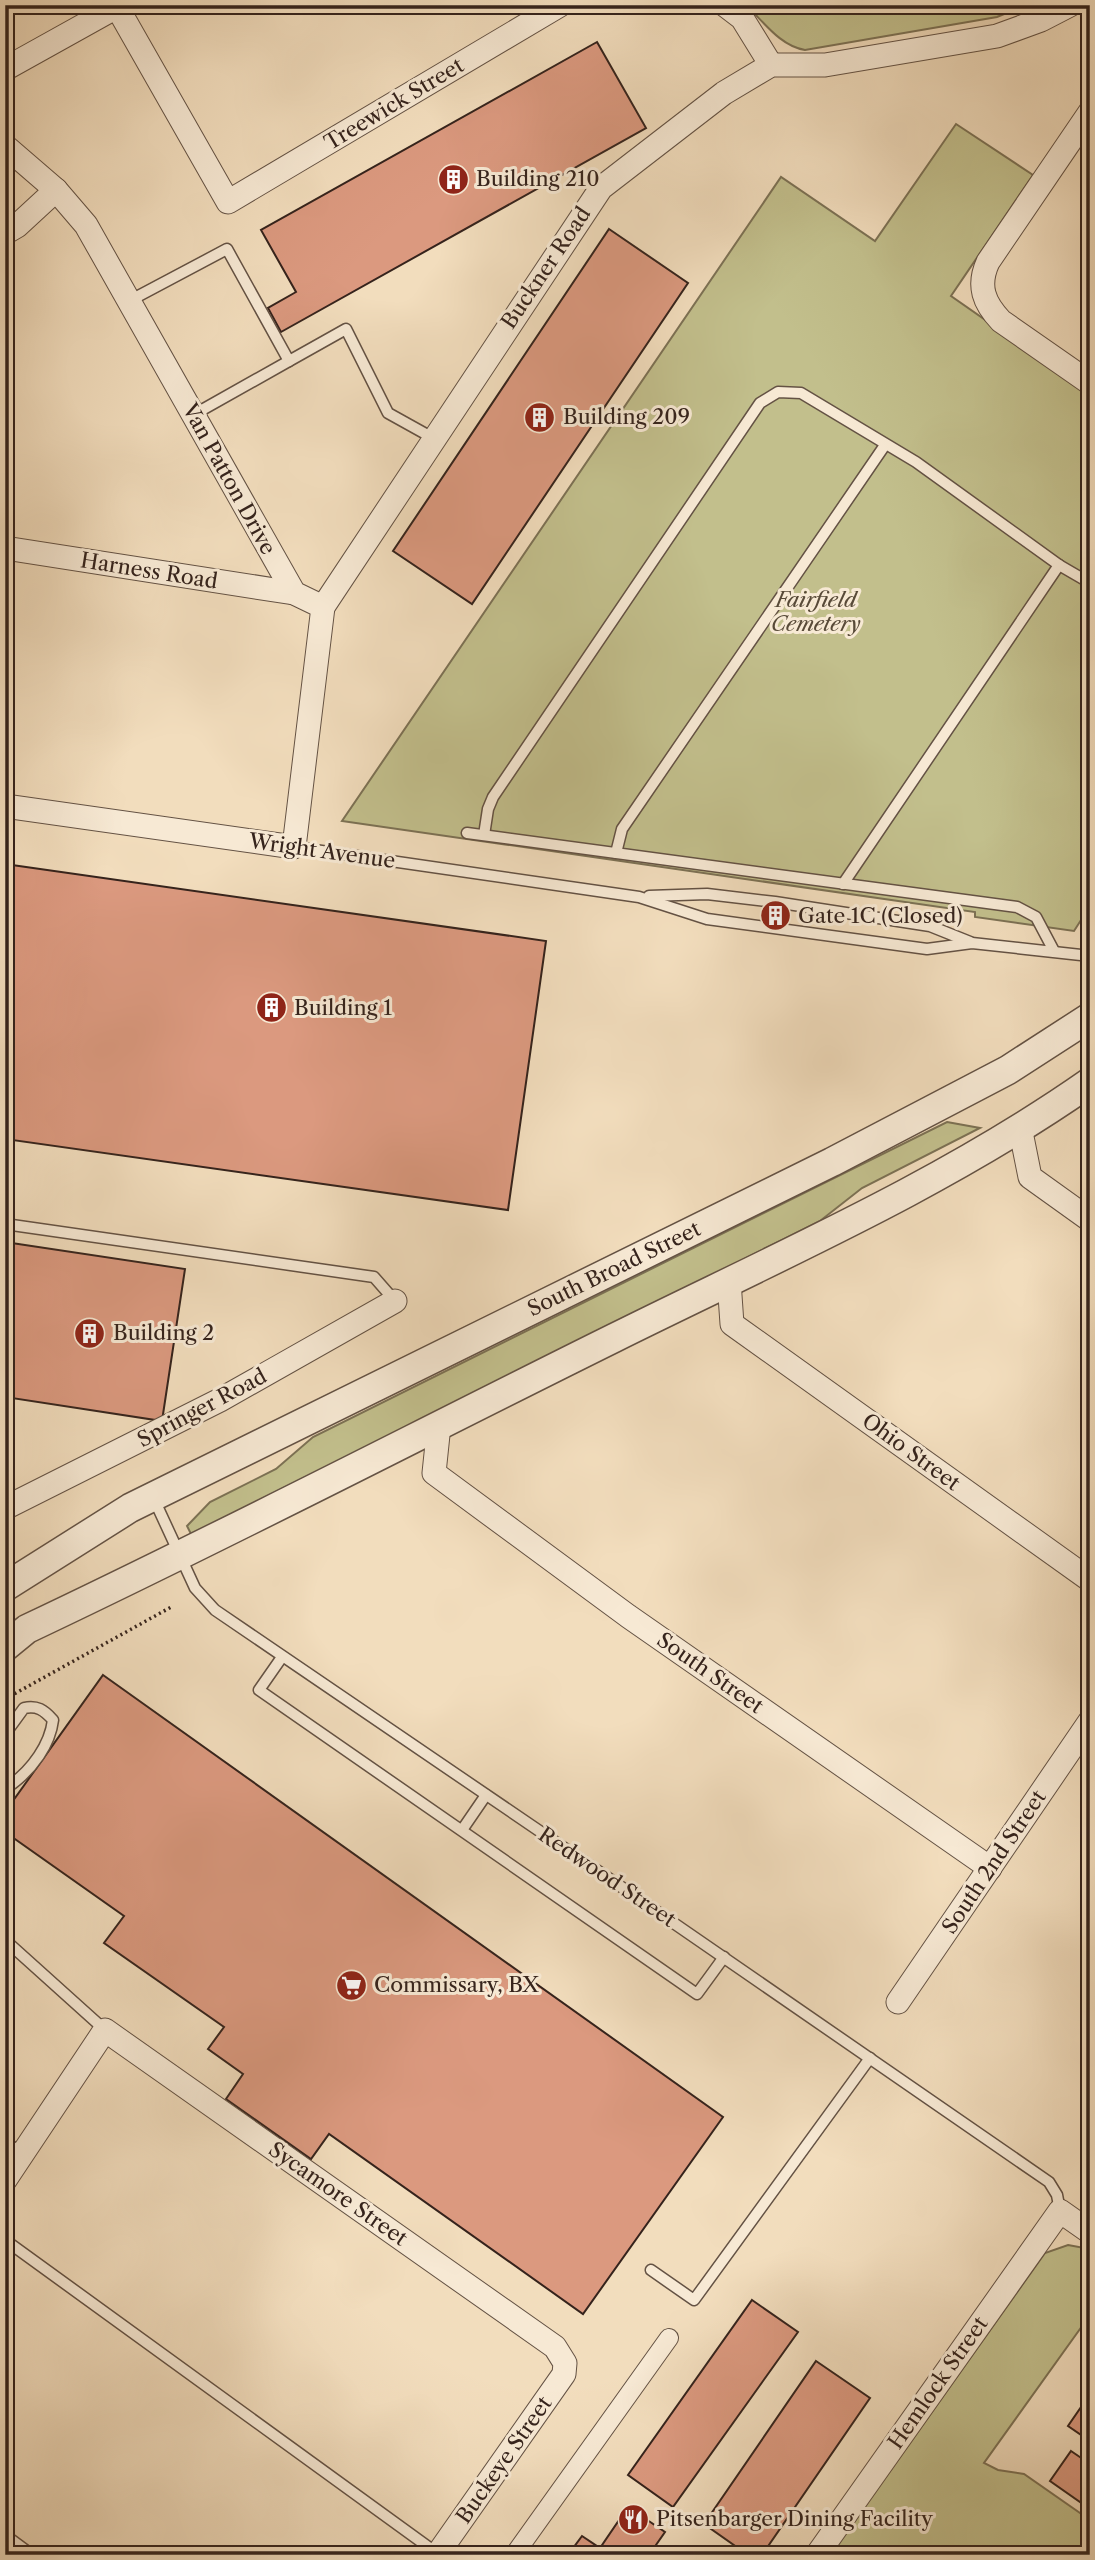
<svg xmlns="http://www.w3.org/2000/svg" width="1095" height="2560" font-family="'Libre Caslon Text',serif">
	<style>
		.green { fill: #c2bf8c; stroke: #7c7154; stroke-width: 2 }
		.building { fill: #db997f; stroke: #35231c; stroke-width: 2 }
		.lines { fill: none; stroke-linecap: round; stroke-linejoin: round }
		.service-casing { stroke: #645244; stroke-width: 13 }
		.pedestrian-casing { stroke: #645244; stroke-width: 20 }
		.minor-casing { stroke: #645244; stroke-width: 25 }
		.tertiary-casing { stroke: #645244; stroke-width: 31 }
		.path { stroke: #35231c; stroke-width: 3.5; stroke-dasharray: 2 3.5; stroke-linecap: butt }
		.service { stroke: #f7e9d4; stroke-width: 10 }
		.pedestrian { stroke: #f7e9d4; stroke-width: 18 }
		.minor { stroke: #f7e9d4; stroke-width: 23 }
		.tertiary { stroke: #f7e9d4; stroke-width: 28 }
		.labels { text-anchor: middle; stroke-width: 6; stroke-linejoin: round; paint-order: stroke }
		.street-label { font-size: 21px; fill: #35231c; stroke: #f7e9d4 }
		.poi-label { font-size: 21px; fill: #35231c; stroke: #f7e9d4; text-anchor: start }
		.park-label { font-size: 21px; font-style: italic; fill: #584a38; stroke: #f7e9d4 }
	</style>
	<rect width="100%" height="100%" fill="#f2ddbd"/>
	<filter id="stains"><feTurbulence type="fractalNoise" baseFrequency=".00286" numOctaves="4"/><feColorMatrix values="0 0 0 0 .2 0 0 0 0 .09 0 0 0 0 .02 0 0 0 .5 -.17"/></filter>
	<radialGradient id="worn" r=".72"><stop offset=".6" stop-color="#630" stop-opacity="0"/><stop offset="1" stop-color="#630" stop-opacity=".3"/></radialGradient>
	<!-- green -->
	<g class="green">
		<path d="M746 5H1026L997 17 805 50C780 46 764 22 746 5Z"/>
		<path d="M956 124 1033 175 951 296 1090 393V906L1074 931 975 917V912L342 821 781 177 875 241Z"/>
		<path d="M947 1122 980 1128 862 1188 820 1221 192 1536 187 1526 210 1502 276 1469 313 1437Z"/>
		<path d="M1068 2245 1090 2249V2315L984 2463 998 2470 1024 2474 1090 2520V2555H830L1045 2253Z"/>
	</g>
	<!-- building -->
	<g class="building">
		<path d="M597 42 646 128 281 332 268 308 296 292 261 230Z"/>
		<path d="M609 229 688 283 472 604 393 551Z"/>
		<path d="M5 864 546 941 508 1210 5 1139Z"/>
		<path d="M765 910 786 914 784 923 763 919Z"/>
		<path d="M5 1242 185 1269 162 1421 5 1397Z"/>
		<path d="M103 1675 723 2117 583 2314 329 2134 311 2159 226 2099 243 2074 208 2049 224 2027 104 1943 124 1916 5 1832V1812Z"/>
		<path d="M752 2300 798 2332 673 2507 628 2475Z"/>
		<path d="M816 2361 870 2398 762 2555H748L704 2524Z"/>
		<path d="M1090 2394V2441L1068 2426Z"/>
		<path d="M1071 2451 1090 2464V2509L1050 2481Z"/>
		<path d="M628 2507 665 2532 649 2555H568L582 2536 600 2548Z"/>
	</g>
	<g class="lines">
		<defs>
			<g id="service">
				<path d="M129 301 227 249 289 361 193 415"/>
				<path d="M289 361 346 329 388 413 433 438"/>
				<path d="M467 833 1017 907 1036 917 1054 951"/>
				<path d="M484 835 488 809 493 797 760 403 778 392 801 393 916 462 1059 565 1090 583"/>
				<path d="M294 847 639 897 707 919 927 949 972 943 1090 956"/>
				<path d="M616 853 622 829 885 445"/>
				<path d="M843 884 1059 565"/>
				<path d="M649 896 707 894 775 902 930 926 970 942"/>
				<path d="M5 1224 374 1277 395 1301"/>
				<path d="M153 1497 195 1588 215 1610 604 1875 1049 2182 1057 2195 1060 2211"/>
				<path d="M282 1657 259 1690 697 1994 724 1957"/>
				<path d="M5 1734 24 1708C37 1705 44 1710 53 1720 50 1745 32 1769 12 1784L5 1783"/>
				<path d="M462 1830 486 1795"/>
				<path d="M5 1940 105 2030"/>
				<path d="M5 2142 23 2154"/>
				<path d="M5 2240 438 2554"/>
				<path d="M651 2270 694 2300 870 2058"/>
				<path d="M5 2535 32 2555"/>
			</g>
			<path id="pedestrian" d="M514 2555 669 2338"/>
			<g id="minor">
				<path d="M725 5 742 18 771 65"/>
				<path d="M117 7 228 202 560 5"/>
				<path d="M5 69 120 5"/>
				<path d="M1090 112 988 262C977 286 984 303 1001 321L1090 383"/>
				<path d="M5 146 56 190 86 225 294 593 323 607 294 847 5 806"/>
				<path d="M5 233 17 226 56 190"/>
				<path d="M5 548 294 593"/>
				<path d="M323 607 601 188 724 93 771 65H825L997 36 1041 20 1070 5"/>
				<path d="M1020 1127 1030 1177 1090 1220"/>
				<path d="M729 1281 732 1324 1090 1580"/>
				<path d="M439 1425 434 1473 628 1616 990 1868"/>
				<path d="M5 1508 220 1400 395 1301"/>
				<path d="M898 2002 1090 1721"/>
				<path d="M5 2180 105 2030 555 2347 565 2363 564 2374 437 2555"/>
				<path d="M817 2555 1060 2211 1090 2232"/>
			</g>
			<g id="tertiary">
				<path d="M5 1587 130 1508 832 1162 1008 1070 1090 1017"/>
				<path d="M5 1647 27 1629C224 1536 418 1435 614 1338 775 1258 943 1185 1090 1082"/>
			</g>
		</defs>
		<!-- service casing -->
		<use href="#service" class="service-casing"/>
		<!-- pedestrian casing -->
		<use href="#pedestrian" class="pedestrian-casing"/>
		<!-- minor casing -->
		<use href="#minor" class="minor-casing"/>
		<!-- tertiary casing -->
		<use href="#tertiary" class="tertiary-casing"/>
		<!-- path -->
		<path class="path" d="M5 1699 173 1606"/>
		<!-- service -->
		<use href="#service" class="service"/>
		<!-- pedestrian -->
		<use href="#pedestrian" class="pedestrian"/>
		<!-- minor -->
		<use href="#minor" class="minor"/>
		<!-- tertiary -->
		<use href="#tertiary" class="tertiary"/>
	</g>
	<!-- icons -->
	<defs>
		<symbol id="building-disc" viewBox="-11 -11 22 22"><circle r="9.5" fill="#8f2418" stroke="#f7e9d4"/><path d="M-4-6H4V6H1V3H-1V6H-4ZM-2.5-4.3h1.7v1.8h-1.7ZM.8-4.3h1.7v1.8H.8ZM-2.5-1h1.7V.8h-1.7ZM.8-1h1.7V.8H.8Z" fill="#fff"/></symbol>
		<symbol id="supermarket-disc" viewBox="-11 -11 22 22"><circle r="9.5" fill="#8f2418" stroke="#f7e9d4"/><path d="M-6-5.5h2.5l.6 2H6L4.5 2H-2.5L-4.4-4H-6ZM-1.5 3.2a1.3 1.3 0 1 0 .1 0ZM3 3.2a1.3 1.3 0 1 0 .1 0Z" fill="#fff"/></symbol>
		<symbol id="restaurant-disc" viewBox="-11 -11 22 22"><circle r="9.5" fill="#8f2418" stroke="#f7e9d4"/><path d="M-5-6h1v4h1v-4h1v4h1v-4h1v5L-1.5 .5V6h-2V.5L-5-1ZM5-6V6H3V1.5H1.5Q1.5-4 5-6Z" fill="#fff"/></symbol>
	</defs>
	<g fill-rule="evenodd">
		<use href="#building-disc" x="436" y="162" width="35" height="35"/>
		<use href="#building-disc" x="522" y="400" width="35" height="35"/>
		<use href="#building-disc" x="758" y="898" width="35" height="35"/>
		<use href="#building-disc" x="254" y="990" width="35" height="35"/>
		<use href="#building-disc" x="72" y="1316" width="35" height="35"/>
		<use href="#supermarket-disc" x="334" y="1968" width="35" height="35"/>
		<use href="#restaurant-disc" x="616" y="2502" width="35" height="35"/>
	</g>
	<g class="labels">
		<!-- street labels -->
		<g class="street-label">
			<text transform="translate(394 104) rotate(-31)" y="7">Treewick Street</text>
			<text transform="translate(546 268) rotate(-56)" y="7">Buckner Road</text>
			<text transform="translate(229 479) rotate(61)" y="7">Van Patton Drive</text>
			<text transform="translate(149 571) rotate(9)" y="7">Harness Road</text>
			<text transform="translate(322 851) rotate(8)" y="7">Wright Avenue</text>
			<text transform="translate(614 1269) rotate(-26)" y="7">South Broad Street</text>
			<text transform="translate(202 1408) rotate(-28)" y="7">Springer Road</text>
			<text transform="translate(911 1452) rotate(36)" y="7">Ohio Street</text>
			<text transform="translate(710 1673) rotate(35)" y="7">South Street</text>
			<text transform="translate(994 1862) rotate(-56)" y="7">South 2nd Street</text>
			<text transform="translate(607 1877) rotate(34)" y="7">Redwood Street</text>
			<text transform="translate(338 2194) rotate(35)" y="7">Sycamore Street</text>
			<text transform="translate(938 2383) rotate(-55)" y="7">Hemlock Street</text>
			<text transform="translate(504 2460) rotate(-55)" y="7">Buckeye Street</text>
		</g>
		<!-- poi labels -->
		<g class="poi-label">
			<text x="476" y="186">Building 210</text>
			<text x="563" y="424">Building 209</text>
			<text x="798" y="923">Gate 1C (Closed)</text>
			<text x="294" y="1015">Building 1</text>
			<text x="113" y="1340">Building 2</text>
			<text x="374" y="1992">Commissary, BX</text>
			<text x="656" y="2526">Pitsenbarger Dining Facility</text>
		</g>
		<!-- park labels -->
		<g class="park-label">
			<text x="816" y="607">Fairfield<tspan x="816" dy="24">Cemetery</tspan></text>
		</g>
	</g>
	<!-- margin -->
	<rect width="1095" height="2560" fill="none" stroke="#f2ddbd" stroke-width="28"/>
	<rect x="7" y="7" width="1081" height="2546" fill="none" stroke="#35231c" stroke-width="3.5"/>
	<rect x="14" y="14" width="1067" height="2532" fill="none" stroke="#35231c" stroke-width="2"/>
	<rect width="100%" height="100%" filter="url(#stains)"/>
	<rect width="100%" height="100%" fill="url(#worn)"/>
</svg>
